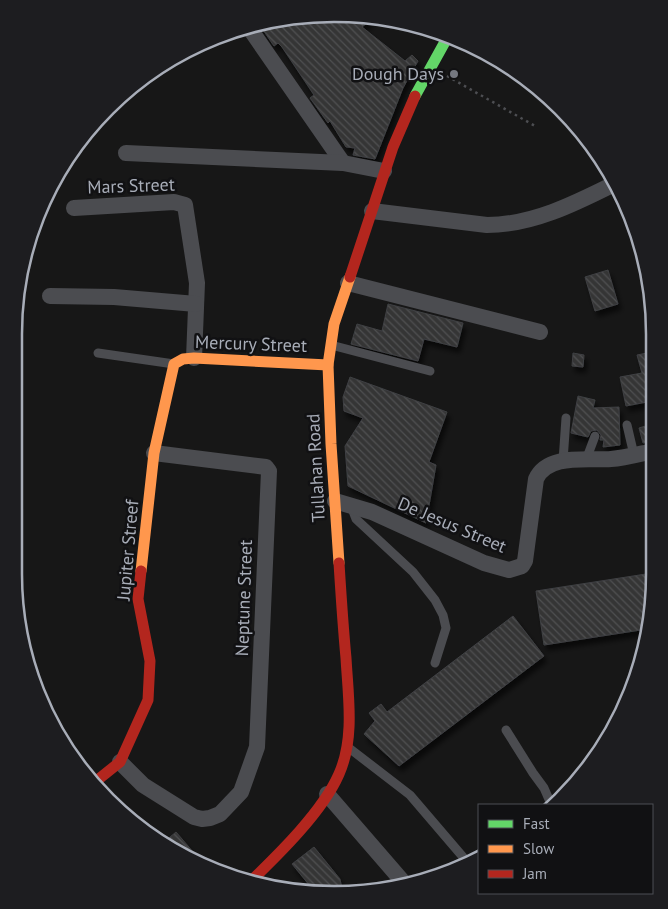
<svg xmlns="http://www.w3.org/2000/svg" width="668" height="909" font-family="'PT Sans',sans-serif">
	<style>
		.building { fill: url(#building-back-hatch); stroke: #3f4043; filter: url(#shadow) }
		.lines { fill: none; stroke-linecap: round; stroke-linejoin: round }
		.path { stroke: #4d4e52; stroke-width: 2.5; stroke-dasharray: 2.5 4; stroke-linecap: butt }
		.lane { stroke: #4b4c50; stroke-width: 9 }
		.street { stroke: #4b4c50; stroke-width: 16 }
		.fast { stroke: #63d668; stroke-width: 11 }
		.slow { stroke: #ff974d; stroke-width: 11 }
		.jam { stroke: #b3261e; stroke-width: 11 }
		.poi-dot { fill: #757880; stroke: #111113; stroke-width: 2 }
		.labels { text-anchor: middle; stroke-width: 5; stroke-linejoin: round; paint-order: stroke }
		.poi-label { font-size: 18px; fill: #a8adb8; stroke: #111113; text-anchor: end }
		.street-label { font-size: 18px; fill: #a8adb8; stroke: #111113 }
		.rim { fill: none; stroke: #a8adb8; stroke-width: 2.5 }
	</style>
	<defs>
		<pattern id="building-back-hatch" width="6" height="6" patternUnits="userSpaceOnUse" patternTransform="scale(1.25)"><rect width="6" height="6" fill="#353536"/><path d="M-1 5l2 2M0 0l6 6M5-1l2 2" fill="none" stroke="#4f5051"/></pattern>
		<filter id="shadow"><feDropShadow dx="3" dy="5.5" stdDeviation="2.5" flood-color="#0009"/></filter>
	</defs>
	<rect width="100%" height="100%" fill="#171717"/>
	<!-- building -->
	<g class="building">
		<path d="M374 17 362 27 405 61 412 55 418 61 403 88 375 159 353 155 355 148 346 147 330 121 328 123 310 98 314 95 282 47 278 43 274 46 259 24Z"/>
		<path d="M608 270 618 304 595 311 585 277Z"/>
		<path d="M388 304 463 323 457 347 424 339 418 361 351 344 357 324 382 331Z"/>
		<path d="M652 352V401L626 406 620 377 642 373 637 355Z"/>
		<path d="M573 353 584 355 583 367 572 366Z"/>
		<path d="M350 377 447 412 429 462 436 465 426 523 348 486 345 446 363 418 344 411 343 397Z"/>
		<path d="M578 396 595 400 593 408 619 407 620 445 603 447 604 440H600L601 435 597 430 591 431 588 437 571 433Z"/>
		<path d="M652 424V441L643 443 639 428Z"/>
		<path d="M646 574 651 609 647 629 544 645 536 591Z"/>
		<path d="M513 616 544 656 399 766 364 734 375 721 369 713 381 704 387 712Z"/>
		<path d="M176 832 206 867 192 862 163 843Z"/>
		<path d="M314 847 340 879 343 894 315 892 292 864Z"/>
	</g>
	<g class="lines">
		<!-- path -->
		<path class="path" d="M447 76 535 126"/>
		<!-- lane -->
		<g class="lane">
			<path d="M331 345 430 371"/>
			<path d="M98 353 174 364"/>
			<path d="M627 425 634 455"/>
			<path d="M586 460 595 436"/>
			<path d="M563 461 566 418"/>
			<path d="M351 506 356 519 413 572 435 600 443 615 446 628 435 663"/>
			<path d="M506 730 533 773 544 788 551 804"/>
			<path d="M349 748 410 795 469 864"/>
		</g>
		<!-- street -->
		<g class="street">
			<path d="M248 26 343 163"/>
			<path d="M126 153 343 163 384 171"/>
			<path d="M74 208 174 202 185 205 197 283 194 358"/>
			<path d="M372 211 487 225C532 225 574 204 614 184"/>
			<path d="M348 283 540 332"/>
			<path d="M50 296 114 297 196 304"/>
			<path d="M335 501 372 512 484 563 509 570 522 566 525 561 536 479C548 453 588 461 611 459 625 458 639 454 653 451"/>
			<path d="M120 762 143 785 194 817 202 819 210 818 220 814 241 792 257 747 269 471 266 467 154 453"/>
			<path d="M327 794 404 883"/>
		</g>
		<!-- fast -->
		<path class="fast" d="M415 96 446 40"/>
		<!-- slow -->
		<g class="slow">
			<path d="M339 563 331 444 328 365 334 324 350 277"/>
			<path d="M141 571 154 453 174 364 183 359 194 358 328 365"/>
		</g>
		<!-- jam -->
		<g class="jam">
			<path d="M350 277 393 147 415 96"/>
			<path d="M95 782 120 762 148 700 150 661 138 599 141 571"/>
			<path d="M250 882C279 854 323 811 339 774 355 738 348 695 346 658 343 626 341 595 339 563"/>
		</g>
	</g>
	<!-- markers -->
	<circle class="poi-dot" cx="454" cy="74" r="5"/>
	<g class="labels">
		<!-- poi labels -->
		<g class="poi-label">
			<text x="444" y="80">Dough Days</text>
		</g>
		<!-- street labels -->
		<g class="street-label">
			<text transform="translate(131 186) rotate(-2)" y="6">Mars Street</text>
			<text transform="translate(251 344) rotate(2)" y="6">Mercury Street</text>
			<text transform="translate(316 468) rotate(-93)" y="6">Tullahan Road</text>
			<text transform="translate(452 525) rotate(23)" y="6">De Jesus Street</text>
			<text transform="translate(128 550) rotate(-85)" y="6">Jupiter Streef</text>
			<text transform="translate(244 598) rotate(-88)" y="6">Neptune Street</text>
		</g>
	</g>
	<!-- crop -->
	<path d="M0 0H668V909H0ZM334 22H334A312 312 0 0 1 646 334V574A312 312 0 0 1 334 886H334A312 312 0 0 1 22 574V334A312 312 0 0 1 334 22Z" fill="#1d1d20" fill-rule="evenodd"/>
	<path class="rim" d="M334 22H334A312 312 0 0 1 646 334V574A312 312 0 0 1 334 886H334A312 312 0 0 1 22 574V334A312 312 0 0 1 334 22Z"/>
	<!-- legend -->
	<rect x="478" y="804" width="175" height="90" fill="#111113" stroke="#4d4f55"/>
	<rect x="488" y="820" width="25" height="8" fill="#63d668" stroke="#4d4f55"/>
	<text x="523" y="829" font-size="15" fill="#a8adb8">Fast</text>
	<rect x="488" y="845" width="25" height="8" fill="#ff974d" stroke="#4d4f55"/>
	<text x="523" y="854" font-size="15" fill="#a8adb8">Slow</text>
	<rect x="488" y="870" width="25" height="8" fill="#b3261e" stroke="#4d4f55"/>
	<text x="523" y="879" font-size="15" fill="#a8adb8">Jam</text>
</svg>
